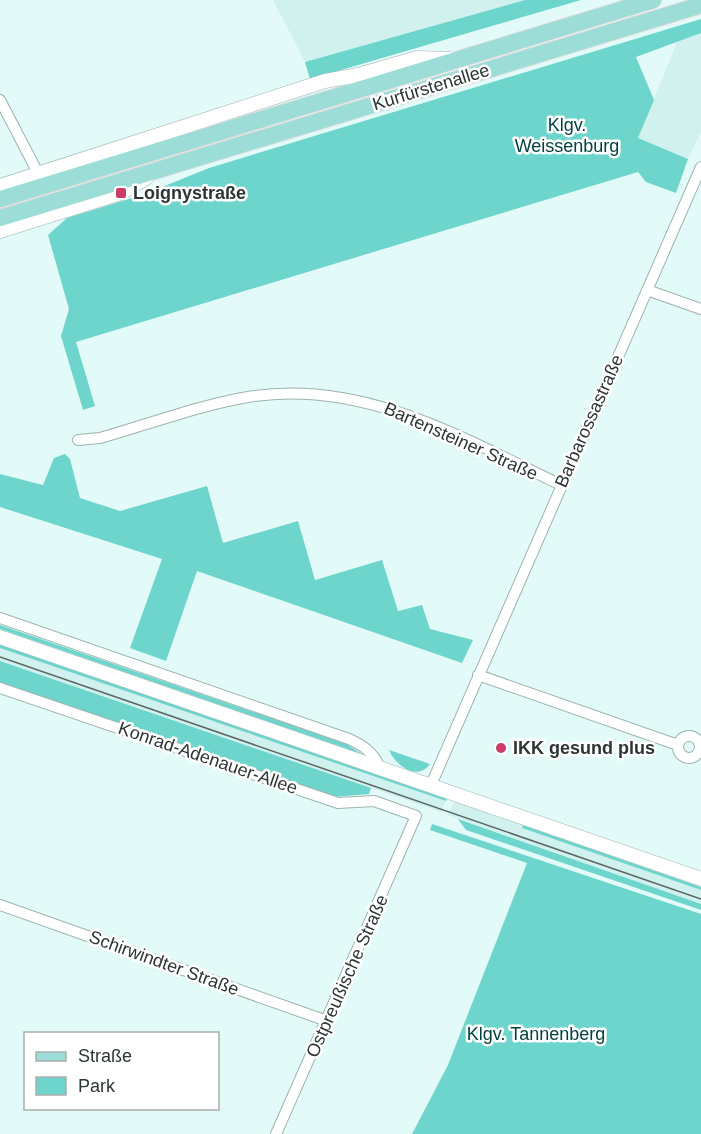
<svg xmlns="http://www.w3.org/2000/svg" width="701" height="1134" font-family="Helvetica,sans-serif">
	<style>
		.built { fill: #d0f1ed }
		.green { fill: #6ed5cc }
		.lines { fill: none; stroke-linecap: round; stroke-linejoin: round }
		.minor-casing { stroke: #9cb3b0; stroke-width: 12 }
		.secondary-casing { stroke: #9cb3b0; stroke-width: 15 }
		.primary-casing { stroke: #d9dbda; stroke-width: 18 }
		.minor { stroke: #fff; stroke-width: 10 }
		.secondary { stroke: #fff; stroke-width: 14 }
		.primary { stroke: #9cddd7; stroke-width: 16 }
		.tram { stroke: #5a6766; stroke-width: 1.5 }
		.poi-dot { fill: #cb3d66; stroke: #fff; stroke-width: 2 }
		.labels { text-anchor: middle; stroke-width: 5; stroke-linejoin: round; paint-order: stroke }
		.street-label { font-size: 18px; fill: #2c3534; stroke: #fff }
		.park-label { font-size: 18px; fill: #00423d; stroke: #fff }
		.poi-label { font-size: 18px; font-weight: bold; fill: #2c3534; stroke: #fff; text-anchor: start }
	</style>
	<rect width="100%" height="100%" fill="#e3fbf8"/>
	<!-- built -->
	<g class="built">
		<path d="M273 0H525L305 62Z"/>
		<path d="M701 33V132L688 159 638 138 678 40Z"/>
		<path d="M0 648 446 801 441 812 0 661Z"/>
		<path d="M454 801 523 825V828L701 890V904L448 815Z"/>
	</g>
	<!-- green -->
	<g class="green">
		<path d="M525 0H581L310 79 305 62Z"/>
		<path d="M701 19V33L636 57 654 100 638 138 688 159 676 193 646 182 638 172 76 342 95 406 83 410 61 336 69 309 48 235 67 218 145 194 209 168Z"/>
		<path d="M65 454 70 459 80 498 120 511 207 486 223 543 298 521 315 580 382 560 398 611 422 605 430 629 473 640 462 663 197 571 166 661 130 648 162 559 0 507V474L43 485 54 458Z"/>
		<path d="M0 625 346 744 362 754 0 629Z"/>
		<path d="M0 644 447 799 446 801 0 648Z"/>
		<path d="M0 661 371 788 369 794 333 797 0 682Z"/>
		<path d="M389 750 430 764C417 782 395 765 389 750Z"/>
		<path d="M458 819 701 904V910L466 830Z"/>
		<path d="M432 824 701 914V1134H412L448 1065 527 863 430 830Z"/>
		<path d="M523 825 701 887V890L522 828Z"/>
	</g>
	<g class="lines">
		<defs>
			<g id="minor">
				<path d="M0 100 38 173"/>
				<path d="M647 290 701 309"/>
				<path d="M78 440 100 438C150 424 202 404 254 396 365 380 465 439 561 485"/>
				<path d="M0 618 349 739C364 746 373 752 380 768"/>
				<path d="M478 675 678 745"/>
				<path d="M0 688 338 803 374 801 416 816 276 1134"/>
				<circle cx="689" cy="747" r="11"/>
				<path d="M431 785 701 167"/>
				<path d="M0 905 327 1021"/>
			</g>
			<g id="secondary">
				<path d="M0 186 325 81 358 75 417 58 450 59"/>
				<path d="M0 231 121 193 146 178"/>
				<path d="M0 637 701 879"/>
			</g>
			<g id="primary">
				<path d="M0 199 653 0"/>
				<path d="M0 218 701 5"/>
			</g>
		</defs>
		<!-- minor casing -->
		<use href="#minor" class="minor-casing"/>
		<!-- secondary casing -->
		<use href="#secondary" class="secondary-casing"/>
		<!-- primary casing -->
		<use href="#primary" class="primary-casing"/>
		<!-- minor -->
		<use href="#minor" class="minor"/>
		<!-- secondary -->
		<use href="#secondary" class="secondary"/>
		<!-- primary -->
		<use href="#primary" class="primary"/>
		<!-- tram -->
		<path class="tram" d="M0 657 701 899"/>
	</g>
	<!-- markers -->
	<g class="poi-dot">
		<rect x="115" y="187" width="12" height="12" rx="3"/>
		<circle cx="501" cy="748" r="6"/>
	</g>
	<g class="labels">
		<!-- street labels -->
		<g class="street-label">
			<text transform="translate(431 87) rotate(-17)" y="6">Kurfürstenallee</text>
			<text transform="translate(589 421) rotate(-66)" y="6">Barbarossastraße</text>
			<text transform="translate(461 441) rotate(24)" y="6">Bartensteiner Straße</text>
			<text transform="translate(208 758) rotate(19)" y="6">Konrad-Adenauer-Allee</text>
			<text transform="translate(164 963) rotate(20)" y="6">Schirwindter Straße</text>
			<text transform="translate(347 976) rotate(-66)" y="6">Ostpreußische Straße</text>
		</g>
		<!-- park labels -->
		<g class="park-label">
			<text x="567" y="131">Klgv.<tspan x="567" dy="21">Weissenburg</tspan></text>
			<text x="536" y="1040">Klgv. Tannenberg</text>
		</g>
		<!-- poi labels -->
		<g class="poi-label">
			<text x="133" y="199">Loignystraße</text>
			<text x="513" y="754">IKK gesund plus</text>
		</g>
	</g>
	<!-- legend -->
	<rect x="24" y="1032" width="195" height="78" fill="#ffffff" stroke="#abaeae" stroke-width="1.5"/>
	<rect x="36" y="1052" width="30" height="9" fill="#9cddd7" stroke="#abaeae" stroke-width="1.5"/>
	<text x="78" y="1062" font-size="18" fill="#2c3534">Straße</text>
	<rect x="36" y="1077" width="30" height="18" fill="#6ed5cc" stroke="#abaeae" stroke-width="1.5"/>
	<text x="78" y="1092" font-size="18" fill="#2c3534">Park</text>
</svg>
